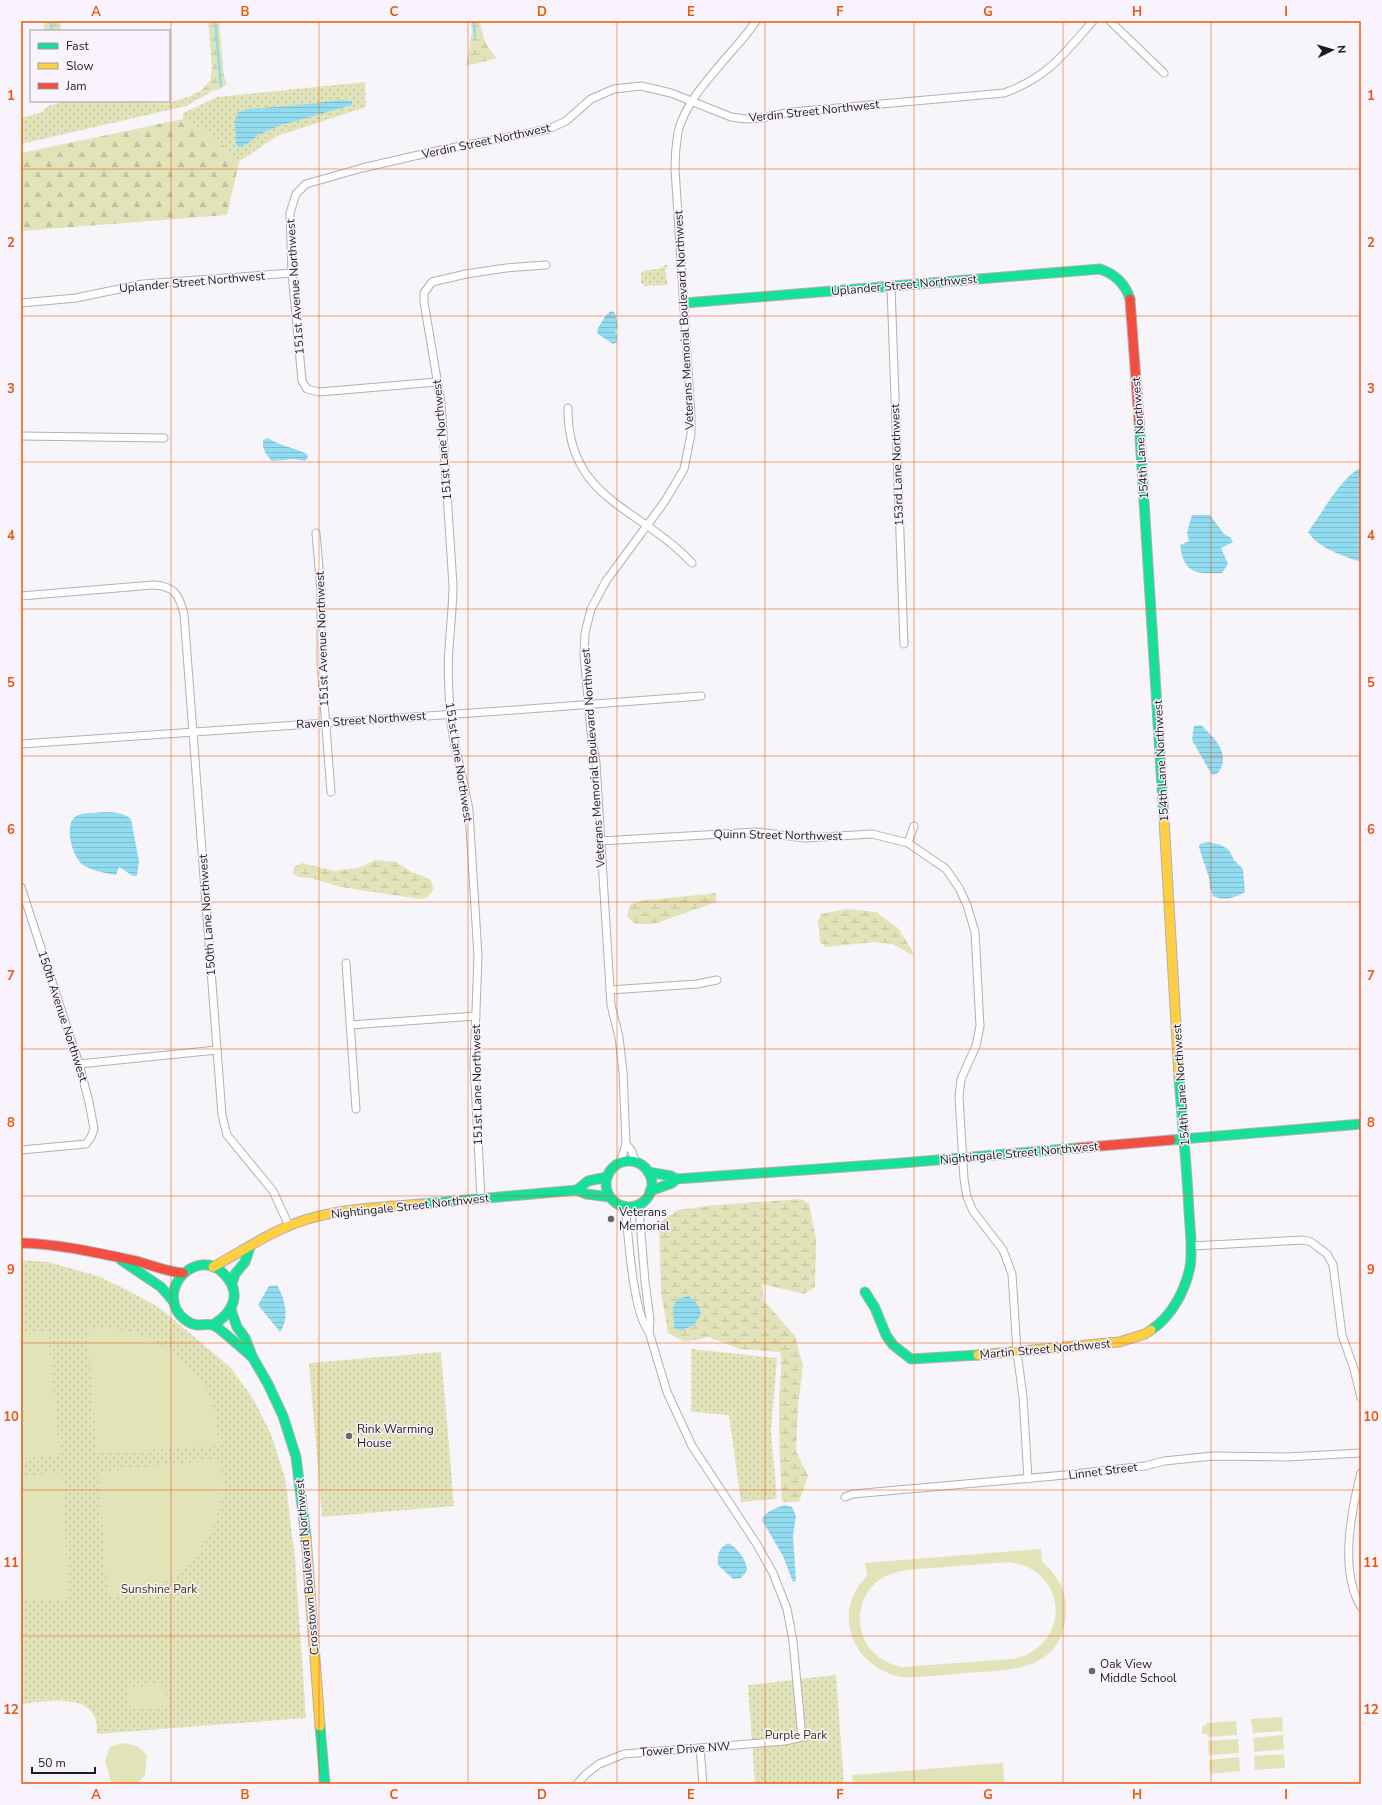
<svg xmlns="http://www.w3.org/2000/svg" width="1382" height="1805" font-family="'Nunito Sans',sans-serif">
	<style>
		.green { fill: url(#green-dots) }
		.forest { fill: url(#forest-firs) }
		.wetland { fill: url(#wetland-marsh) }
		.pitch { fill: #e1e3b9; fill-rule: evenodd }
		.water { fill: url(#water-rules) }
		.lines { fill: none; stroke-linecap: round; stroke-linejoin: round }
		.stream { stroke: #91dcf0; stroke-width: 2.5 }
		.street-casing { stroke: #b2b0b4; stroke-width: 9 }
		.fast-casing { stroke: #b2b0b4; stroke-width: 11 }
		.slow-casing { stroke: #b2b0b4; stroke-width: 11 }
		.jam-casing { stroke: #b2b0b4; stroke-width: 11 }
		.street { stroke: #fefefe; stroke-width: 7 }
		.fast { stroke: #16e098; stroke-width: 9 }
		.slow { stroke: #ffcf43; stroke-width: 9 }
		.jam { stroke: #f24e42; stroke-width: 9 }
		.grid { fill: none; stroke: #e8590c; stroke-width: 1; stroke-opacity: 0.55 }
		.poi-dot { fill: #6a676b; stroke: #f8f3fc; stroke-width: 1.5 }
		.labels { text-anchor: middle; stroke-width: 3; stroke-linejoin: round; paint-order: stroke }
		.street-label { font-size: 12px; fill: #1d1b1e; stroke: #f8f3fc }
		.poi-label { font-size: 12px; fill: #1d1b1e; stroke: #f8f3fc; text-anchor: start }
		.park-label { font-size: 12px; fill: #353713; stroke: #f8f3fc }
		.neatline { fill: none; stroke: #e8590c; stroke-width: 1.5 }
		.grid-label { font-size: 13px; text-anchor: middle; font-weight: bold; fill: #e8590c }
	</style>
	<defs>
		<pattern id="green-dots" width="8" height="8" patternUnits="userSpaceOnUse"><rect width="8" height="8" fill="#e1e3b9"/><path d="M2 2h.1M6 6h.1" fill="none" stroke="#c1c29f" stroke-width="1.8" stroke-linecap="round"/></pattern>
		<pattern id="forest-firs" width="22" height="20" patternUnits="userSpaceOnUse"><rect width="22" height="20" fill="#e1e3b9"/><path d="M5 1l3.5 6h-7zM16 11l3.5 6h-7z" fill="#c1c29f"/></pattern>
		<pattern id="wetland-marsh" width="20" height="14" patternUnits="userSpaceOnUse"><rect width="20" height="14" fill="#e1e3b9"/><path d="M1 5h8M5 5V1M11 12h8M15 12V8" fill="none" stroke="#c1c29f"/></pattern>
		<pattern id="water-rules" width="6" height="5" patternUnits="userSpaceOnUse"><rect width="6" height="5" fill="#91dcf0"/><path d="M0 2.5h6" fill="none" stroke="#7dbccd"/></pattern>
	</defs>
	<rect width="100%" height="100%" fill="#f8f5fa"/>
	<!-- green -->
	<g class="green">
		<path d="M365 82 366 107 277 136 239 162 218 140 183 119V113L217 97Z"/>
		<path d="M202 90 211 92 186 106 21 144V118L42 112 48 106 66 101 168 103 188 97Z"/>
		<path d="M665 265H668L665 270 668 285 645 286 641 283V273C648 267 658 272 665 265Z"/>
		<path d="M21 1260 48 1262 98 1276 129 1291 160 1308 231 1368 254 1400 271 1434 285 1478 295 1558 306 1718 97 1734C97 1730 97 1725 96 1721 89 1692 42 1702 21 1704Z"/>
		<path d="M691 1349 777 1358 771 1431 777 1499 741 1502 729 1415 691 1412Z"/>
		<path d="M441 1352 454 1506 322 1517 309 1363Z"/>
		<path d="M836 1675 844 1784H755L748 1685Z"/>
	</g>
	<!-- forest -->
	<path class="forest" d="M183 119 218 140 239 162 227 215 21 231V153Z"/>
	<!-- wetland -->
	<g class="wetland">
		<path d="M44 21H60L61 31H44Z"/>
		<path d="M208 21H219L224 77 227 83C220 91 213 92 202 90L210 81 212 68Z"/>
		<path d="M471 21H480C482 36 486 48 497 58L466 66 472 33Z"/>
		<path d="M376 860 396 862 412 872 430 879 434 889 428 897 419 899 341 887 311 878 298 877 293 874 294 867 302 863 334 871 358 868Z"/>
		<path d="M716 893V902L654 924H636L628 918V911L630 905 640 901Z"/>
		<path d="M846 909 876 912 898 928 916 957 892 944 874 942 826 947 820 942 818 921 821 914Z"/>
		<path d="M801 1199 809 1204 816 1238 815 1287 804 1294 762 1284 764 1301 795 1336 803 1366 798 1406 796 1451 808 1476 799 1502H782C780 1469 779 1437 779 1404 779 1386 783 1370 780 1352L740 1349 709 1337 684 1342 668 1333 661 1292 659 1223 678 1210 715 1205Z"/>
	</g>
	<!-- pitch -->
	<g class="pitch">
		<path d="M103 1329C112 1330 122 1329 131 1332 159 1340 196 1366 208 1394 215 1411 217 1428 219 1445L140 1451 96 1452 88 1330Z"/>
		<path d="M48 1331 60 1455 21 1459V1335Z"/>
		<path d="M221 1459 223 1491 216 1522 197 1553 170 1579 139 1592 108 1596 98 1472Z"/>
		<path d="M62 1473 69 1599H26L21 1597V1476Z"/>
		<path d="M1041 1549 1042 1562C1057 1574 1068 1593 1066 1612 1063 1672 1010 1670 965 1673 943 1675 922 1678 901 1677 853 1668 830 1612 867 1576L865 1563ZM1009 1562C1069 1569 1072 1647 1013 1659L902 1667C885 1664 869 1653 863 1636 854 1612 865 1583 891 1574 904 1569 919 1569 933 1568 958 1566 983 1564 1009 1562Z"/>
		<path d="M165 1684 167 1706 130 1709 128 1687Z"/>
		<path d="M1282 1717 1283 1731 1253 1733 1251 1719Z"/>
		<path d="M1236 1721 1237 1735 1207 1737V1734H1202V1726H1206V1723Z"/>
		<path d="M1283 1735 1284 1749 1254 1752 1253 1738Z"/>
		<path d="M1238 1739 1239 1753 1209 1755 1208 1741Z"/>
		<path d="M123 1743 137 1746 147 1755 145 1775 137 1784H117L111 1782 105 1760 110 1747Z"/>
		<path d="M1284 1754 1285 1768 1255 1770 1254 1756Z"/>
		<path d="M1239 1757 1240 1771 1210 1774 1209 1760Z"/>
		<path d="M1003 1763 1004 1784H853L852 1775Z"/>
	</g>
	<!-- water -->
	<g class="water">
		<path d="M341 100 352 101V105L278 126 258 135 247 144 239 147 236 144 235 121 237 113 248 109 291 106Z"/>
		<path d="M611 311 615 313 618 326 615 332 617 334V342L613 344 598 334 597 330 606 315Z"/>
		<path d="M268 438C282 447 293 447 307 454L308 457 305 461 294 459 272 461C266 454 262 450 263 440Z"/>
		<path d="M1361 467V562C1343 556 1318 548 1308 532 1323 512 1339 480 1361 467Z"/>
		<path d="M1192 515H1210L1224 534 1231 538 1233 542 1221 548 1228 564 1222 573C1196 574 1184 574 1180 545L1189 541 1187 533Z"/>
		<path d="M1201 725C1212 736 1229 750 1221 768 1219 773 1217 774 1212 775L1192 740 1194 726Z"/>
		<path d="M87 813C101 813 120 809 131 819L139 861 137 876H133L119 867 116 875C106 873 92 871 83 865 73 858 65 829 73 819 76 815 81 814 87 813Z"/>
		<path d="M1208 842 1221 845 1229 850 1234 860 1243 869 1245 892C1234 898 1225 901 1213 896L1210 888 1209 878 1199 847 1200 844Z"/>
		<path d="M277 1285C285 1299 290 1318 280 1332L258 1305 269 1286Z"/>
		<path d="M689 1296 699 1306 701 1314 694 1325 681 1331 674 1327 673 1308 677 1299Z"/>
		<path d="M784 1505 792 1507 796 1516 793 1536 796 1581 793 1582 783 1556 762 1520C765 1511 777 1508 784 1505Z"/>
		<path d="M728 1543C738 1548 747 1561 747 1571L741 1578 733 1579 718 1565C717 1554 719 1548 728 1543Z"/>
	</g>
	<g class="lines">
		<!-- stream -->
		<g class="stream">
			<path d="M51 21 52 31"/>
			<path d="M215 21 221 86"/>
			<path d="M474 21 475 36"/>
		</g>
		<defs>
			<g id="street">
				<path d="M1110 21 1164 73"/>
				<path d="M891 287 904 644"/>
				<path d="M21 303 76 298 143 284 292 273"/>
				<path d="M437 382 319 392 307 389 302 381 292 273 290 213 296 194 306 184 362 168 436 151 549 129 566 121 591 99 614 89 641 86 671 93 731 117 746 119 761 118 792 112 1004 93C1047 78 1064 54 1093 21"/>
				<path d="M568 408C567 500 640 507 692 563"/>
				<path d="M21 436 164 438"/>
				<path d="M316 533 321 590V663L331 792"/>
				<path d="M21 596 153 585C175 586 179 595 184 614L222 1115 227 1135 273 1191 289 1226"/>
				<path d="M21 744 500 711 701 696"/>
				<path d="M600 841 757 832 805 838 872 834 908 843 946 869 959 888 967 905 975 932 980 1026 976 1046 961 1079 959 1097 964 1179 967 1197 973 1211 1003 1250 1012 1274 1017 1352 1023 1397 1028 1479"/>
				<path d="M908 843 914 826"/>
				<path d="M21 887 79 1064 89 1102 94 1129 91 1137 86 1144 21 1150"/>
				<path d="M346 963 356 1109"/>
				<path d="M610 990 697 984 717 980"/>
				<path d="M350 1025 476 1016"/>
				<path d="M79 1064 217 1050"/>
				<path d="M626 1144 631 1150 636 1162"/>
				<path d="M620 1163 626 1144 623 1072 619 1037 611 1005 596 763 591 732 584 654 585 633 591 609 606 581 665 501 684 469 691 434V416L675 169C675 156 676 144 678 132 686 101 711 76 731 52 740 42 749 32 756 21"/>
				<path d="M481 1199 474 1064 478 956 469 811C464 777 452 745 450 711 449 691 447 670 449 650 450 628 453 607 453 585L441 403 424 302V293L432 282 466 274 506 268 546 265"/>
				<path d="M623 1206 626 1215C629 1242 633 1312 649 1332"/>
				<path d="M1191 1246 1303 1240 1311 1242 1327 1254 1333 1265 1342 1335 1354 1369 1361 1398"/>
				<path d="M1361 1473C1351 1511 1339 1571 1361 1607"/>
				<path d="M845 1497 853 1494 1065 1475 1145 1466 1164 1461 1213 1456 1286 1457 1361 1453"/>
				<path d="M700 1748 703 1784"/>
				<path d="M577 1784 586 1774 599 1764 624 1754 785 1741 802 1737 793 1641 787 1609 773 1573 756 1543 692 1446 667 1392 649 1332 650 1320 645 1282 639 1209 641 1203"/>
			</g>
			<g id="fast">
				<path d="M685 303 1100 269C1115 274 1125 283 1130 299"/>
				<path d="M1139 421 1164 819"/>
				<path d="M1171 1140 1361 1124"/>
				<circle cx="629" cy="1184" r="23"/>
				<path d="M648 1172 671 1176 676 1179"/>
				<path d="M577 1190 586 1194 610 1197"/>
				<path d="M650 1191 672 1183 676 1179 902 1163 1077 1148"/>
				<path d="M422 1204 577 1190 588 1181 607 1177"/>
				<path d="M121 1260 161 1287 174 1302"/>
				<path d="M232 1284 235 1274 245 1262 250 1247"/>
				<path d="M865 1292 875 1308 886 1335 893 1345 911 1359 978 1355"/>
				<path d="M231 1310 237 1327 245 1338 253 1358 268 1384 283 1416 296 1457 306 1537"/>
				<path d="M213 1325C234 1312 243 1292 223 1273 201 1250 163 1280 176 1309 180 1317 189 1324 197 1325 202 1325 208 1324 213 1325 219 1327 246 1352 253 1358"/>
				<path d="M1151 1330C1172 1316 1185 1291 1190 1267 1193 1249 1190 1230 1189 1212 1187 1167 1182 1122 1179 1076"/>
				<path d="M320 1726 325 1784"/>
			</g>
			<g id="slow">
				<path d="M1164 819 1179 1076"/>
				<path d="M213 1267C244 1250 274 1229 308 1219 345 1208 384 1207 422 1204"/>
				<path d="M978 1355 1119 1342 1145 1334 1151 1330"/>
				<path d="M306 1537 320 1726"/>
			</g>
			<g id="jam">
				<path d="M1130 299 1139 421"/>
				<path d="M1077 1148 1171 1140"/>
				<path d="M21 1243C60 1244 98 1253 136 1261 152 1265 166 1272 183 1273"/>
			</g>
		</defs>
		<!-- street casing -->
		<use href="#street" class="street-casing"/>
		<!-- fast casing -->
		<use href="#fast" class="fast-casing"/>
		<!-- slow casing -->
		<use href="#slow" class="slow-casing"/>
		<!-- jam casing -->
		<use href="#jam" class="jam-casing"/>
		<!-- street -->
		<use href="#street" class="street"/>
		<!-- fast -->
		<use href="#fast" class="fast"/>
		<!-- slow -->
		<use href="#slow" class="slow"/>
		<!-- jam -->
		<use href="#jam" class="jam"/>
	</g>
	<!-- grid -->
	<path class="grid" d="M171 21V1784M319 21V1784M468 21V1784M617 21V1784M765 21V1784M914 21V1784M1063 21V1784M1211 21V1784M21 169H1361M21 316H1361M21 462H1361M21 609H1361M21 756H1361M21 902H1361M21 1049H1361M21 1196H1361M21 1343H1361M21 1490H1361M21 1636H1361"/>
	<!-- markers -->
	<g class="poi-dot">
		<circle cx="611" cy="1219" r="4"/>
		<circle cx="349" cy="1436" r="4"/>
		<circle cx="1092" cy="1671" r="4"/>
	</g>
	<g class="labels">
		<!-- street labels -->
		<g class="street-label">
			<text transform="translate(814 111) rotate(-6)" y="4">Verdin Street Northwest</text>
			<text transform="translate(486 141) rotate(-12)" y="4">Verdin Street Northwest</text>
			<text transform="translate(192 282) rotate(-5)" y="4">Uplander Street Northwest</text>
			<text transform="translate(904 285) rotate(-5)" y="4">Uplander Street Northwest</text>
			<text transform="translate(295 287) rotate(-94)" y="4">151st Avenue Northwest</text>
			<text transform="translate(684 320) rotate(-93)" y="4">Veterans Memorial Boulevard Northwest</text>
			<text transform="translate(1140 438) rotate(-94)" y="4">154th Lane Northwest</text>
			<text transform="translate(442 440) rotate(-95)" y="4">151st Lane Northwest</text>
			<text transform="translate(897 465) rotate(-92)" y="4">153rd Lane Northwest</text>
			<text transform="translate(322 639) rotate(-92)" y="4">151st Avenue Northwest</text>
			<text transform="translate(361 720) rotate(-4)" y="4">Raven Street Northwest</text>
			<text transform="translate(593 758) rotate(-94)" y="4">Veterans Memorial Boulevard Northwest</text>
			<text transform="translate(1161 761) rotate(-93)" y="4">154th Lane Northwest</text>
			<text transform="translate(459 762) rotate(81)" y="4">151st Lane Northwest</text>
			<text transform="translate(778 835) rotate(1)" y="4">Quinn Street Northwest</text>
			<text transform="translate(207 915) rotate(-94)" y="4">150th Lane Northwest</text>
			<text transform="translate(63 1016) rotate(72)" y="4">150th Avenue Northwest</text>
			<text transform="translate(477 1085) rotate(-91)" y="4">151st Lane Northwest</text>
			<text transform="translate(1181 1085) rotate(-94)" y="4">154th Lane Northwest</text>
			<text transform="translate(1019 1153) rotate(-5)" y="4">Nightingale Street Northwest</text>
			<text transform="translate(410 1206) rotate(-6)" y="4">Nightingale Street Northwest</text>
			<text transform="translate(1045 1349) rotate(-5)" y="4">Martin Street Northwest</text>
			<text transform="translate(1103 1471) rotate(-7)" y="4">Linnet Street</text>
			<text transform="translate(307 1567) rotate(-95)" y="4">Crosstown Boulevard Northwest</text>
			<text transform="translate(685 1749) rotate(-4)" y="4">Tower Drive NW</text>
		</g>
		<!-- poi labels -->
		<g class="poi-label">
			<text x="619" y="1216">Veterans<tspan x="619" dy="14">Memorial</tspan></text>
			<text x="357" y="1433">Rink Warming<tspan x="357" dy="14">House</tspan></text>
			<text x="1100" y="1668">Oak View<tspan x="1100" dy="14">Middle School</tspan></text>
		</g>
		<!-- park labels -->
		<g class="park-label">
			<text x="159" y="1593">Sunshine Park</text>
			<text x="796" y="1739">Purple Park</text>
		</g>
	</g>
	<!-- border -->
	<rect width="1382" height="1805" fill="none" stroke="#f8f3fc" stroke-width="44"/>
	<!-- legend -->
	<rect x="30" y="30" width="140" height="72" fill="#f8f3fc" stroke="#a09da3"/>
	<rect x="38" y="43" width="20" height="6" fill="#16e098" stroke="#a09da3"/>
	<text x="66" y="50" font-size="12" fill="#1d1b1e">Fast</text>
	<rect x="38" y="63" width="20" height="6" fill="#ffcf43" stroke="#a09da3"/>
	<text x="66" y="70" font-size="12" fill="#1d1b1e">Slow</text>
	<rect x="38" y="83" width="20" height="6" fill="#f24e42" stroke="#a09da3"/>
	<text x="66" y="90" font-size="12" fill="#1d1b1e">Jam</text>
	<!-- north arrow -->
	<g transform="translate(1332 50) rotate(85)" stroke="#f8f3fc" stroke-width="3" paint-order="stroke">
	<path d="M0-3L7 15L0 10L-7 15Z" fill="#1d1b1e"/>
	<text y="-6" font-size="11" font-weight="bold" text-anchor="middle" fill="#1d1b1e">N</text>
	</g>
	<!-- scale -->
	<path d="M32 1767v6h63v-6" fill="none" stroke="#1d1b1e" stroke-width="2"/>
	<text x="38" y="1767" font-size="12" fill="#1d1b1e" stroke="#f8f3fc" stroke-width="3" paint-order="stroke">50 m</text>
	<rect x="22" y="22" width="1338" height="1761" class="neatline"/>
	<g class="grid-label">
		<text x="96" y="16">A</text>
		<text x="245" y="16">B</text>
		<text x="394" y="16">C</text>
		<text x="542" y="16">D</text>
		<text x="691" y="16">E</text>
		<text x="840" y="16">F</text>
		<text x="988" y="16">G</text>
		<text x="1137" y="16">H</text>
		<text x="1286" y="16">I</text>
		<text x="11" y="100">1</text>
		<text x="1371" y="100">1</text>
		<text x="11" y="247">2</text>
		<text x="1371" y="247">2</text>
		<text x="11" y="393">3</text>
		<text x="1371" y="393">3</text>
		<text x="11" y="540">4</text>
		<text x="1371" y="540">4</text>
		<text x="11" y="687">5</text>
		<text x="1371" y="687">5</text>
		<text x="11" y="834">6</text>
		<text x="1371" y="834">6</text>
		<text x="11" y="980">7</text>
		<text x="1371" y="980">7</text>
		<text x="11" y="1127">8</text>
		<text x="1371" y="1127">8</text>
		<text x="11" y="1274">9</text>
		<text x="1371" y="1274">9</text>
		<text x="11" y="1421">10</text>
		<text x="1371" y="1421">10</text>
		<text x="11" y="1567">11</text>
		<text x="1371" y="1567">11</text>
		<text x="11" y="1714">12</text>
		<text x="1371" y="1714">12</text>
		<text x="96" y="1799">A</text>
		<text x="245" y="1799">B</text>
		<text x="394" y="1799">C</text>
		<text x="542" y="1799">D</text>
		<text x="691" y="1799">E</text>
		<text x="840" y="1799">F</text>
		<text x="988" y="1799">G</text>
		<text x="1137" y="1799">H</text>
		<text x="1286" y="1799">I</text>
	</g>
</svg>
